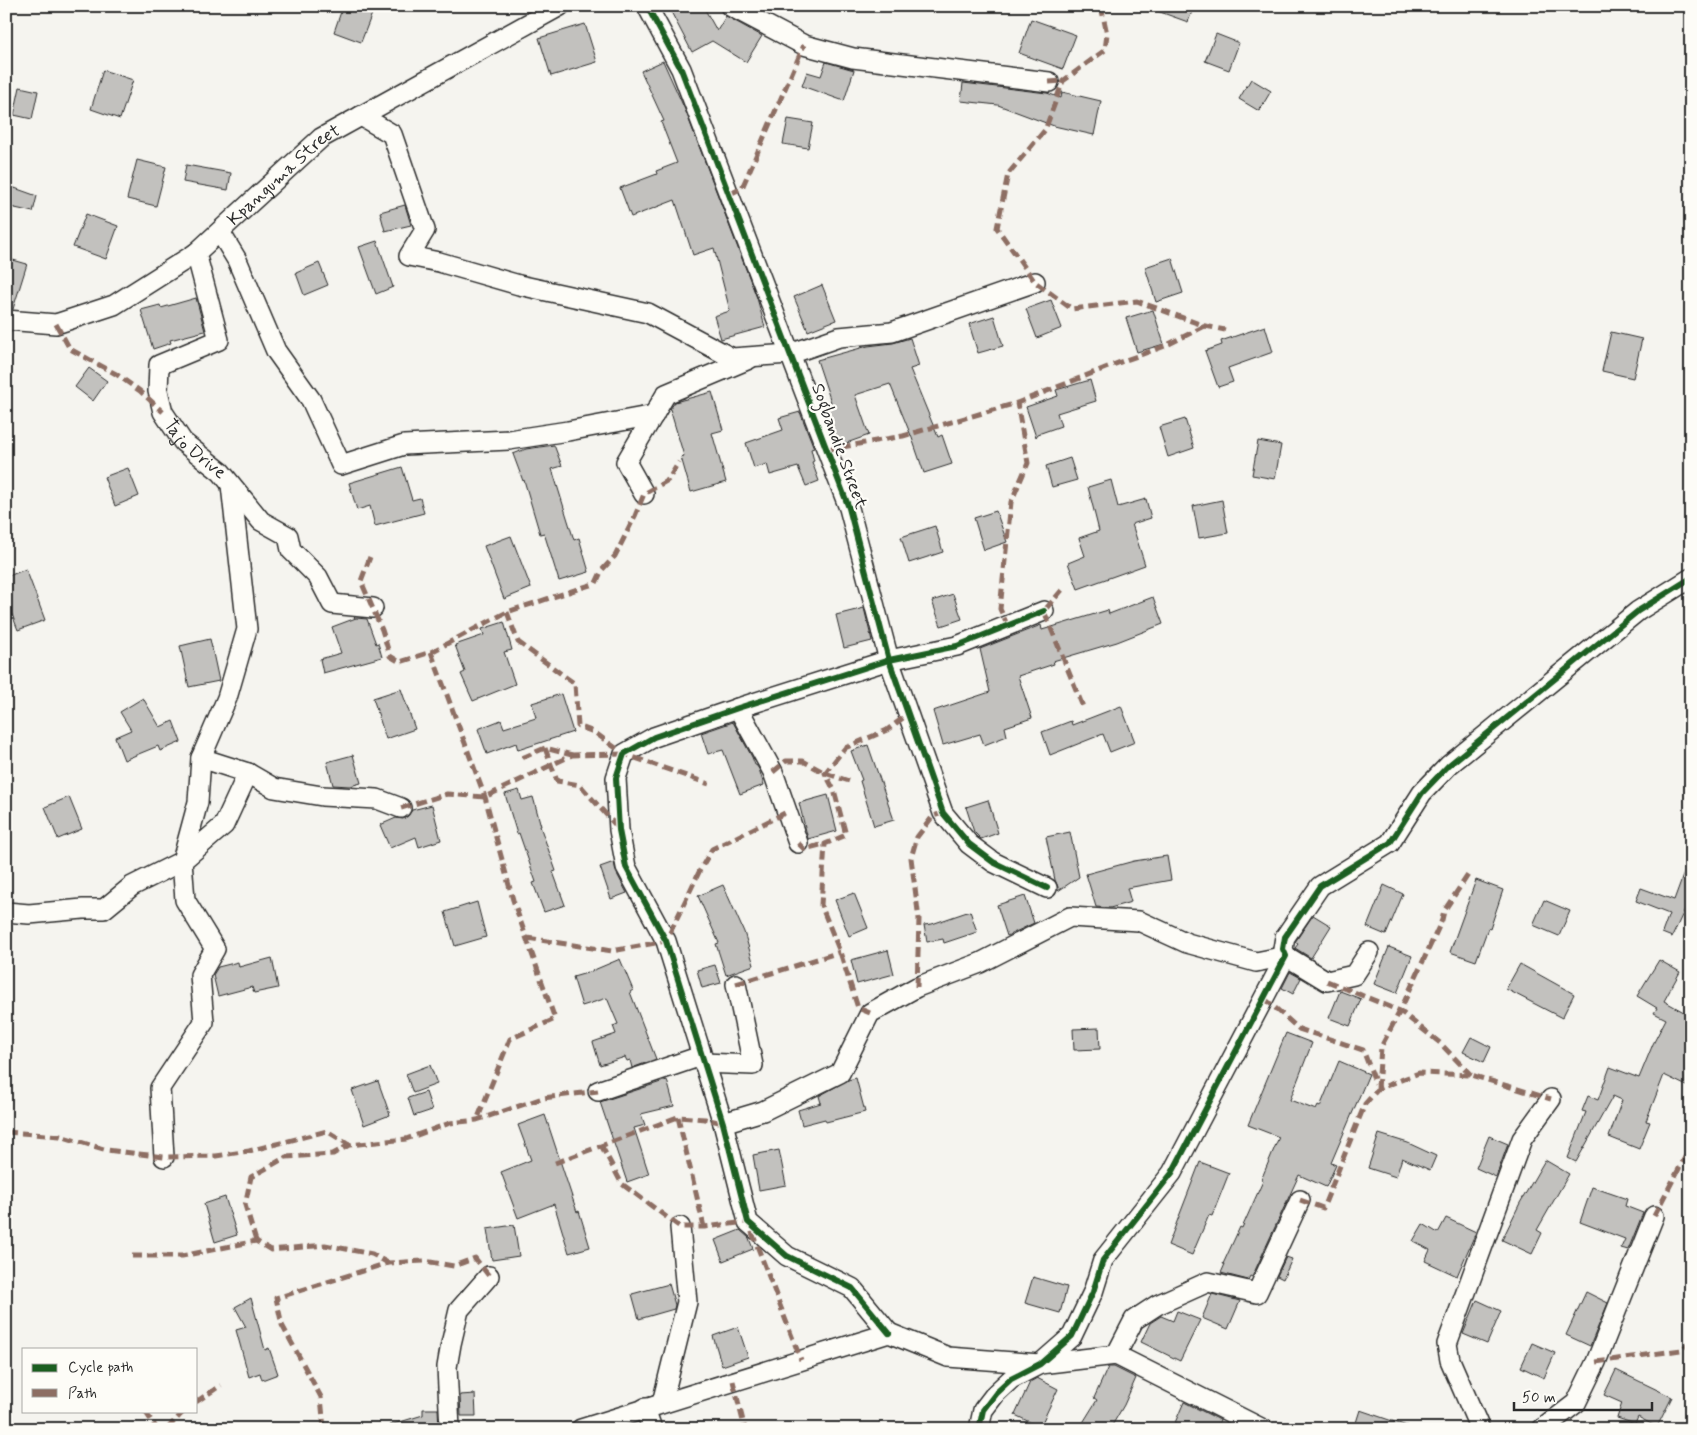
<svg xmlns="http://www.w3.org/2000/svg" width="1697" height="1435" font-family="Mynerve,sans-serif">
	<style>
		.building { fill: #c2c1be; stroke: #2b2b2b }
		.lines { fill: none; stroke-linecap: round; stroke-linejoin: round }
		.minor-casing { stroke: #2b2b2b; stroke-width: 22 }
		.minor { stroke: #fdfcf7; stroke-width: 19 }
		.quiet { stroke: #8d6e63; stroke-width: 5; stroke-dasharray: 10 5; stroke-linecap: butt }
		.cycleway-casing { stroke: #fdfcf7; stroke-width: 9 }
		.cycleway { stroke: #1b5e20; stroke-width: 6 }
		.labels { text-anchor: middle; stroke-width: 4.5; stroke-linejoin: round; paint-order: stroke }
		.street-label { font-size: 18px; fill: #2b2b2b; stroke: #fdfcf7 }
	</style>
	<rect width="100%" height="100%" fill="#f5f4ef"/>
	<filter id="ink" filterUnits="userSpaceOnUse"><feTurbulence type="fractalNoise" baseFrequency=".02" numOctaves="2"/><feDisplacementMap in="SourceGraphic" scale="10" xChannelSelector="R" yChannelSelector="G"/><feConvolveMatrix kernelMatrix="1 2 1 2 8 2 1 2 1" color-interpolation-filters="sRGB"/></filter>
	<g filter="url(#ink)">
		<!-- building -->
		<g class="building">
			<path d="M343 6H375L361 42 334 32Z"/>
			<path d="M668 6H703L717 31 726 16 762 36 746 62 712 41 692 52Z"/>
			<path d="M1149 6H1194L1188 22 1149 8Z"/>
			<path d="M1031 19 1076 35 1063 69 1019 53Z"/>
			<path d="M585 24 597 62 551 76 539 38Z"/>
			<path d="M1216 34 1239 43 1229 70 1205 61Z"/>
			<path d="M663 61 686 112 757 298 765 327 721 339 714 316 730 311 714 248 693 255 675 200 631 217 620 188 657 174 656 171 677 163 661 122 664 121 641 71Z"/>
			<path d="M826 62 854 70 844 101 802 86 807 72 821 76Z"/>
			<path d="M103 70 133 80 120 119 91 109Z"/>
			<path d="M1251 79 1271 91 1259 111 1239 99Z"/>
			<path d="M963 83 1047 93 1061 98 1062 92 1101 101 1094 135 1054 126 998 105 961 101Z"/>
			<path d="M20 87 38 91 32 119 14 115Z"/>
			<path d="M788 119 813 123 808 148 783 144Z"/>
			<path d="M137 160 166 167 156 206 127 199Z"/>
			<path d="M186 165 231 173 228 190 183 182Z"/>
			<path d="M9 186 37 196 33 212 6 206Z"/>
			<path d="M405 205 411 225 385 231 380 212Z"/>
			<path d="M86 214 118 226 106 259 73 247Z"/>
			<path d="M377 241 393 287 376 294 359 247Z"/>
			<path d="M6 258 27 264 13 309H6Z"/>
			<path d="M1172 258 1183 293 1156 302 1145 267Z"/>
			<path d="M319 263 328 285 304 295 296 273Z"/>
			<path d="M822 285 836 320 808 331 794 297Z"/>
			<path d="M196 298 205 331 170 340 171 343 153 349 141 310 160 305 161 308Z"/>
			<path d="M1051 300 1062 328 1037 338 1026 309Z"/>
			<path d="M1153 310 1164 344 1137 352 1126 318Z"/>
			<path d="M994 316 1003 346 978 353 969 324Z"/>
			<path d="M1265 326 1273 352 1228 368 1233 382 1218 387 1205 351 1222 345 1221 341Z"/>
			<path d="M1611 332 1642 339 1633 378 1602 371Z"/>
			<path d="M910 338 919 366 910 369 938 437 942 435 952 464 924 473 912 438 890 384 855 395 869 435 841 445 839 440 835 441 822 405 831 402 817 360 868 346 893 343Z"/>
			<path d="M89 368 107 381 93 401 75 387Z"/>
			<path d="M1090 380 1096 401 1057 413 1061 426 1038 434 1036 437 1026 407 1058 396 1056 390Z"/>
			<path d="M712 392 723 430 712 433 726 482 691 492 681 457 684 456 670 409 675 402Z"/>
			<path d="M800 412 814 448 811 449 814 461 812 462 819 481 806 486 798 467 770 475 767 464 754 468 746 443 783 430 779 418Z"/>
			<path d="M1185 419 1194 448 1168 457 1159 427Z"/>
			<path d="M1258 441 1281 445 1275 479 1252 475Z"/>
			<path d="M554 445 562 466 552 469 574 540 579 538 589 572 559 581 544 533 540 534 524 480 523 481 513 454 526 449Z"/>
			<path d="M1070 458 1077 480 1052 487 1046 466Z"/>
			<path d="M402 467 412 500 420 498 424 513 375 526 370 506 357 510 349 483Z"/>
			<path d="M128 468 139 496 115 506 104 477Z"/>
			<path d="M1111 480 1118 507 1146 499 1151 518 1132 524 1145 565 1078 589 1068 563 1085 556 1079 538 1099 531 1088 487Z"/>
			<path d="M1222 500 1228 533 1199 538 1193 506Z"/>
			<path d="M996 511 1007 542 984 550 974 518Z"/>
			<path d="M935 526 943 552 909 563 901 537Z"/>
			<path d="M511 536 531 588 504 599 484 546Z"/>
			<path d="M26 569 45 620 18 630 6 599V577Z"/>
			<path d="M953 594 962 619 941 626 932 601Z"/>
			<path d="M1153 597 1163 624 1117 642 1053 661 1054 664 1018 676 1032 718 1005 727 1007 736 984 745 980 734 943 745 933 711 990 692 980 649 1041 625 1042 630 1108 610 1109 614Z"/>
			<path d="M864 608 872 641 844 648 836 615Z"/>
			<path d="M356 618 367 619 376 644 378 643 382 657 323 673 320 659 341 653 332 627Z"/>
			<path d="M504 622 512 650 504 652 515 684 473 701 461 674 465 672 455 645 484 635 482 629Z"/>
			<path d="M210 639 219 681 189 687 180 646Z"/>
			<path d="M401 689 415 729 386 739 373 698Z"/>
			<path d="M561 694 573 732 518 750 516 743 487 754 478 729 501 720 504 728 536 718 532 703Z"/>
			<path d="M143 698 160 727 173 721 181 742 160 751 158 746 124 760 115 737 131 730 120 712Z"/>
			<path d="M1121 706 1135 742 1110 752 1103 734 1050 755 1042 732 1071 721 1072 725Z"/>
			<path d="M733 722 752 757 755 765H756L759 769 764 785 740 794 723 750 708 754 701 733Z"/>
			<path d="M868 745 894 820 874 826 860 781 862 780 851 751Z"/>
			<path d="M353 755 361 783 350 786 333 785 327 762Z"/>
			<path d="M519 790 522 800 533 797 541 826H540L556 871 553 872 565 905 544 912 533 883 536 882 519 833 517 834 505 794Z"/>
			<path d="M828 795 837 831 808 839 799 803Z"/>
			<path d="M69 797 82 829 58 839 45 807Z"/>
			<path d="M988 800 998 833 981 839 974 832 966 807Z"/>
			<path d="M432 805 441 840 419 847 416 837 390 848 380 825 396 818 403 819 408 816 412 810Z"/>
			<path d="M1070 832 1079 877 1058 891V887L1055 880 1046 837Z"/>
			<path d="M1167 856 1171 880 1127 888 1131 902 1110 908 1096 907 1086 874 1134 861Z"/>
			<path d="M1689 859H1691V911L1685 909 1672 937 1662 933 1669 914 1636 901 1641 888 1674 900Z"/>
			<path d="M614 862 616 872 627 893 611 899 600 867Z"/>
			<path d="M1476 880 1503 890 1490 929 1488 928 1476 961 1450 952Z"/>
			<path d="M723 885 744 932 754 965 726 975 716 944 719 943 698 896Z"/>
			<path d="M1384 885 1403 894 1386 935 1367 927Z"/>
			<path d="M854 893 868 928 849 936 835 900Z"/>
			<path d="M1025 896 1034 923 1007 936 997 905Z"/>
			<path d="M1544 900 1570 911 1559 936 1533 925Z"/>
			<path d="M477 902 486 937 455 946 445 912Z"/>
			<path d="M970 911 977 932 944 943 943 939 927 942 924 925 932 924Z"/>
			<path d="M1313 915 1331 926 1311 958 1295 948 1298 944 1295 942Z"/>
			<path d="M1389 947 1412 956 1397 993 1374 984Z"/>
			<path d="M888 950 894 974 857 984 851 960Z"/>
			<path d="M272 958 278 988 254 993 252 987 218 996 213 975 218 967 238 962 239 967Z"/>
			<path d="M620 959 633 990 630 992 656 1059 632 1068 630 1060 627 1061 625 1057 600 1065 593 1042 616 1034 613 1026 618 1024 607 998 582 1006 573 977 587 973Z"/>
			<path d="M1659 960 1680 972 1664 1001 1691 1016V1088L1664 1075 1646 1121 1650 1122 1639 1149 1609 1137 1622 1100 1613 1096 1576 1162 1568 1158 1586 1112 1582 1111 1588 1096 1598 1100 1610 1067 1639 1078 1653 1044 1666 1019 1654 1013 1657 1008 1637 996Z"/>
			<path d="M1520 964 1574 994 1562 1018 1506 989Z"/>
			<path d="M715 965 721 983 702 988 697 970Z"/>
			<path d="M1290 972 1301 978 1293 994 1282 988Z"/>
			<path d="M1340 991 1361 999 1350 1026 1329 1018Z"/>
			<path d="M1099 1028 1100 1049 1074 1050 1073 1029Z"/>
			<path d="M1286 1033 1312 1043 1290 1100 1316 1110 1318 1106 1320 1107 1339 1061 1369 1074 1331 1163 1336 1165 1326 1187 1299 1175 1252 1277 1250 1276 1248 1280 1221 1273 1225 1264H1223L1240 1227 1242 1228 1263 1181 1261 1180 1279 1137 1248 1125Z"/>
			<path d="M1471 1037 1491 1047 1484 1062 1463 1052Z"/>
			<path d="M430 1065 437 1084 413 1093 406 1074Z"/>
			<path d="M856 1078 865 1112 826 1122 825 1119 802 1125 798 1110 821 1103 819 1096 848 1080Z"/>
			<path d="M667 1080 674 1106 641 1114 645 1125 634 1128 649 1174 627 1182 600 1102Z"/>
			<path d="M378 1081 390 1115 364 1125 352 1090Z"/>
			<path d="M426 1092 432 1110 414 1116 408 1098Z"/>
			<path d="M545 1115 577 1212 579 1211 590 1247 569 1253 554 1204 518 1218 501 1172 531 1160 518 1125Z"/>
			<path d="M1379 1134 1408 1143 1436 1156 1430 1170 1402 1158 1396 1177 1368 1168Z"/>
			<path d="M1489 1136 1508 1144 1496 1177 1476 1168Z"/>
			<path d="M779 1150 786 1185 759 1190 753 1155Z"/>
			<path d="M1545 1160 1569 1174 1537 1230 1542 1233 1532 1254 1502 1240 1520 1203Z"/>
			<path d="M1200 1162 1229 1173 1212 1216 1209 1215 1192 1255 1168 1245Z"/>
			<path d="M1592 1187 1627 1199 1625 1206 1643 1213 1628 1250 1621 1248 1625 1239 1580 1222Z"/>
			<path d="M225 1197 237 1235 215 1242 204 1204Z"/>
			<path d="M1446 1218 1476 1232 1457 1276 1425 1261 1430 1250 1413 1241 1423 1224 1438 1233Z"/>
			<path d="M514 1225 519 1256 492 1260 487 1229Z"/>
			<path d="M740 1230 749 1238 753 1249 723 1261 715 1240Z"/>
			<path d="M1286 1257 1292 1259 1283 1279 1277 1276Z"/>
			<path d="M1033 1277 1067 1287 1060 1313 1025 1303Z"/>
			<path d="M669 1284 675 1305 674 1309 639 1319 632 1294Z"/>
			<path d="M1586 1292 1608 1303 1590 1346 1566 1335Z"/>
			<path d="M1212 1294 1240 1301 1228 1329 1202 1318Z"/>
			<path d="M251 1298 265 1350 269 1348 278 1374 262 1380 260 1373 249 1377 236 1330 246 1327 235 1307Z"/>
			<path d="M1477 1300 1501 1311 1487 1344 1463 1334Z"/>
			<path d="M1177 1311 1200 1320 1180 1361 1141 1342 1150 1323 1161 1316 1173 1321Z"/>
			<path d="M738 1327 748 1357 722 1366 713 1336Z"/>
			<path d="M1532 1343 1555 1353 1544 1378 1521 1367Z"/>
			<path d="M1108 1367H1114L1136 1378 1124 1405 1110 1429H1079L1097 1400 1094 1398Z"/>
			<path d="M1616 1370 1672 1397 1657 1427 1638 1417 1635 1424 1617 1418 1622 1403 1604 1395Z"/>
			<path d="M1037 1378 1058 1389 1040 1427 1015 1415 1030 1382Z"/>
			<path d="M475 1394 476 1416H461L460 1395Z"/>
			<path d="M1184 1402 1220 1420 1216 1429H1183L1174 1425Z"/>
			<path d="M423 1409H438L439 1429H391L390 1425 423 1415Z"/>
			<path d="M1360 1410 1407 1426V1429H1354Z"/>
		</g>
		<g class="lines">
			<defs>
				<g id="minor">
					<path d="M647 6 681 69 849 508 889 660 943 813 969 844 993 862 1047 888"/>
					<path d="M730 6 804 45 853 58 1049 82"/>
					<path d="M361 116 392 134 425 230 409 256 439 262 519 285 648 313 732 358 790 354 839 337 892 332 1035 282"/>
					<path d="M220 232 237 260 276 351 311 400 341 465 404 445 509 440 568 431 654 415"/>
					<path id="s1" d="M196 253 219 340 159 365 158 391 163 412 183 442 221 472 261 521 288 536 291 550 318 577 332 604 373 608"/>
					<path id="s2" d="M6 320 56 324 114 305 196 253 321 138 560 6"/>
					<path d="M644 494 626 462 666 394 749 359"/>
					<path d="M738 708 773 772 798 843"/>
					<path d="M201 758 248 773 274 788 322 796 377 799 401 808"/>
					<path d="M6 912 29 914 83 909H104L132 886 182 861 198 802 201 758 227 698 247 629 231 485"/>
					<path d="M703 1063 753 1065 736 984"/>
					<path d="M598 1091 701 1056"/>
					<path d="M723 1123 763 1111 840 1073 870 1013 917 987 980 963 1070 917 1139 921 1187 943 1256 962 1286 956 1327 981 1354 975 1369 952"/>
					<path d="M164 1157 160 1088 204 1022 200 975 215 949 185 900 182 861 224 825 248 773"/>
					<path d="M889 1333 852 1288 787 1256 748 1222 723 1123 666 941 626 867 619 830 616 778 624 754 654 737 738 708 889 660 957 646 1044 611"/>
					<path d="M1116 1355 1134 1320 1157 1305 1208 1282 1257 1293 1300 1200"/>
					<path d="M662 1403 687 1302 680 1227"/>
					<path d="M645 1408 652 1429"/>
					<path d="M450 1429 447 1367 451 1344 459 1310 489 1276"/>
					<path d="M581 1429 889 1333 948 1357 1040 1364 1116 1355 1263 1429"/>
					<path d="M979 1429 983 1410 996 1393 1011 1379 1040 1364 1072 1336 1093 1292 1103 1260 1172 1173 1286 956 1283 949 1285 937 1320 886 1390 843 1422 793 1449 765 1638 611 1691 578"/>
					<path d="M1480 1429 1450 1360 1447 1344 1522 1139 1551 1099"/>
					<path d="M1542 1429 1576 1403 1596 1362 1654 1216"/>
				</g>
			</defs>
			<!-- minor casing -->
			<use href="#minor" class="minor-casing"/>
			<!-- minor -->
			<use href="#minor" class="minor"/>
			<!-- quiet -->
			<g class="quiet">
				<path d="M1101 6 1107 34 1105 50 1063 81 1045 130 1008 174 997 228 1035 282 1072 309 1137 301 1205 326 1225 330"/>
				<path d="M1049 82 1063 81"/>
				<path d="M730 194 742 188 804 45"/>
				<path d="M56 324 70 349 116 374 140 391 163 412"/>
				<path d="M826 450 903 436 1017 403 1123 361 1165 346 1205 326"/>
				<path d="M370 557 361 581 382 630 390 656 400 662 431 652 507 612 596 583 602 570 615 556 635 516 644 494 668 480 679 462"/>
				<path d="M1062 590 1044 611 1083 707"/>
				<path d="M507 612 518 642 575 684 578 726 594 732 624 754 709 784"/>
				<path d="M1008 627 1000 609 1011 502 1028 463 1017 403"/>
				<path d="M431 652 485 797 513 900 555 1019 510 1039 477 1120"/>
				<path d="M545 748 557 781 580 785 619 829"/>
				<path d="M522 758 545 748 572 755"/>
				<path d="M773 772 786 761H803L825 773 849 781"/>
				<path d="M401 808 447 794 485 797 572 755 624 754"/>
				<path d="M798 843 804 849 825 844"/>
				<path d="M527 938 612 951 666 941 700 870 712 849 787 812"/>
				<path d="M1327 981 1400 1011 1440 1043 1471 1075"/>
				<path d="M736 984 840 952"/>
				<path d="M917 987 919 919 911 858 917 837 933 816 943 813"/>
				<path d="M1264 998 1299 1029 1363 1050 1376 1084"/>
				<path d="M870 1013 858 1008 840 952 821 905 825 844 846 835 834 790 825 773 845 748 887 730 908 714"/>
				<path d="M1378 1089 1381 1047 1400 1011 1442 920 1444 911 1468 875"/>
				<path d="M678 1117 704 1227"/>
				<path d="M6 1132 60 1136 107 1150 164 1157 216 1156 249 1151 327 1131 349 1145"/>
				<path d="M601 1145 622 1184 680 1227H704L748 1222 801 1360"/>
				<path d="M555 1163 678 1117 705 1119 723 1123"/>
				<path d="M1300 1200 1323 1208 1365 1104 1378 1089 1419 1073 1471 1075 1551 1099"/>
				<path d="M1654 1216 1691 1146"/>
				<path d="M256 1241 245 1205 251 1177 286 1157 333 1154 349 1145 406 1139 450 1123 477 1120 543 1098 598 1091"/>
				<path d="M132 1256H182L256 1241 271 1250 325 1245 372 1254 388 1263"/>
				<path d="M1596 1362 1681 1350 1691 1342"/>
				<path d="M733 1381 745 1429"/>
				<path d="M196 1402 221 1385"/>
				<path d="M145 1411 157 1429"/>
				<path d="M167 1429 184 1411"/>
				<path d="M324 1429 321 1397 282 1325 276 1298 388 1263 425 1261 454 1266 475 1258 489 1276"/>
			</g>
			<defs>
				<g id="cycleway">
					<path d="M647 6 681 69 849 508 889 660 943 813 969 844 993 862 1047 888"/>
					<path d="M889 1333 852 1288 787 1256 748 1222 723 1123 666 941 626 867 619 830 616 778 624 754 654 737 738 708 889 660 957 646 1044 611"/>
					<path d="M979 1429 983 1410 996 1393 1011 1379 1040 1364 1072 1336 1093 1292 1103 1260 1172 1173 1286 956 1283 949 1285 937 1320 886 1390 843 1422 793 1449 765 1638 611 1691 578"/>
				</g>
			</defs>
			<!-- cycleway casing -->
			<use href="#cycleway" class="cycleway-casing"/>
			<!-- cycleway -->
			<use href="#cycleway" class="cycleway"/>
		</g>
	</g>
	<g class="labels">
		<!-- street labels -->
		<g class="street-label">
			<text dy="6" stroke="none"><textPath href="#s2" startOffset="326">Kpanguma Street</textPath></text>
			<text transform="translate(840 446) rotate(70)" y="6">Sogbandie Street</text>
			<text dy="6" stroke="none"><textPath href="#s1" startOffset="252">Tajo Drive</textPath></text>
		</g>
	</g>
	<!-- margin -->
	<rect width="1697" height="1435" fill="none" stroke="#fdfcf7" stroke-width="25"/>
	<rect x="12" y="12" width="1672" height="1410" fill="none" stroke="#2b2b2b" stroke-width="2" filter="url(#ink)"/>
	<!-- legend -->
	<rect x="22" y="1348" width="175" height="65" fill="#fdfcf7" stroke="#a9a8a5"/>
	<rect x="32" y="1364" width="25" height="8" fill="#1b5e20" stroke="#a9a8a5"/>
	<text x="68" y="1372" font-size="15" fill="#2b2b2b">Cycle path</text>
	<rect x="32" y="1389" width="25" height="8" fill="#8d6e63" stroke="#a9a8a5"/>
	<text x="68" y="1398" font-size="15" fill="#2b2b2b">Path</text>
	<!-- scale -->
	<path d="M1514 1402v8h138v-8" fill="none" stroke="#2b2b2b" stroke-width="2.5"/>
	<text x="1522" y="1402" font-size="15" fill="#2b2b2b" stroke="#fdfcf7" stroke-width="4" paint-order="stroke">50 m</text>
</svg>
